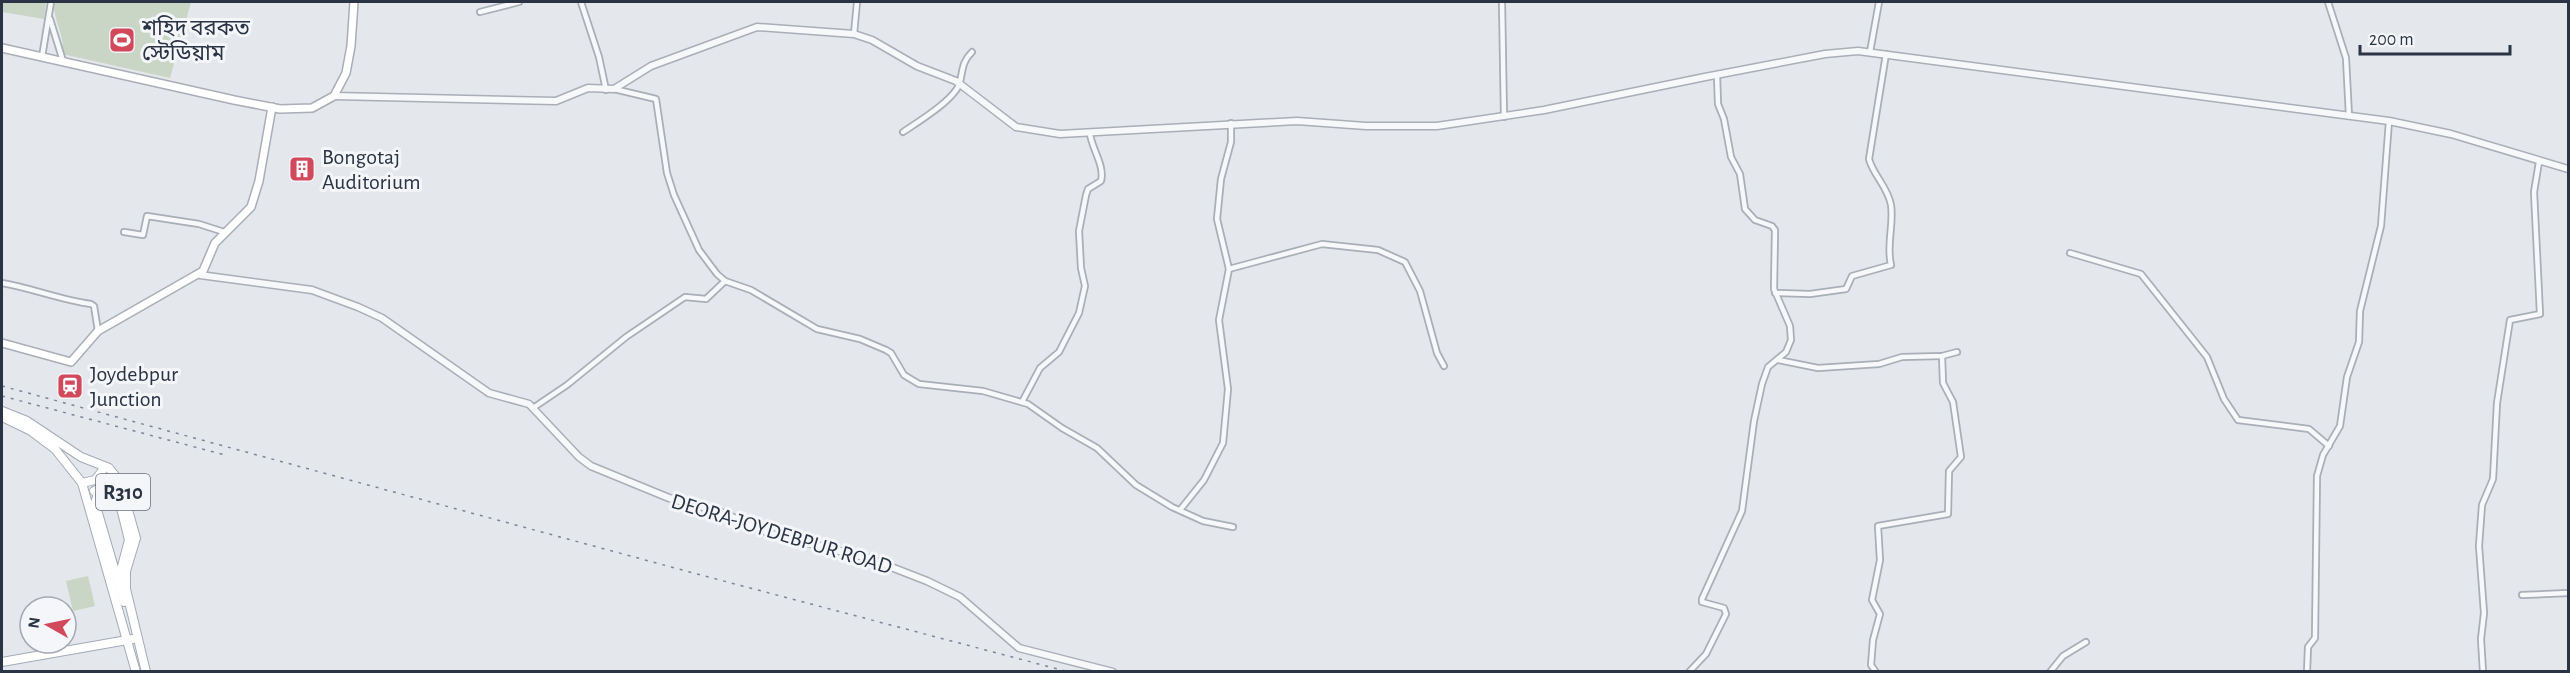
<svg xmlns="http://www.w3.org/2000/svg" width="2570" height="673" font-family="'Alegreya Sans','Noto Sans Bengali',sans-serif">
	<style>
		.green { fill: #c9d6c5 }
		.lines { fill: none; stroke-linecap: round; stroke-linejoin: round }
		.minor-casing { stroke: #a9aeb7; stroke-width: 8 }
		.tertiary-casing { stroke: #a9aeb7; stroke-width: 9 }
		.secondary-casing { stroke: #a9aeb7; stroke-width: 10 }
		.primary-casing { stroke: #a3abb8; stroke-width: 10 }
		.minor { stroke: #f7f8fa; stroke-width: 4.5 }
		.tertiary { stroke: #f7f8fa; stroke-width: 6 }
		.secondary { stroke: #fff; stroke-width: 7 }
		.primary { stroke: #fff; stroke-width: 8 }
		.rail { stroke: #7d8696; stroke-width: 1.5; stroke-dasharray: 3 6; stroke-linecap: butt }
		.labels { text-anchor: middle; stroke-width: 6; stroke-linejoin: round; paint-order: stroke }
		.shield { fill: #f4f6f9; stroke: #676e7b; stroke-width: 1.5 }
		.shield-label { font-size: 21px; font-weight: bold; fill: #2b3445 }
		.poi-label { font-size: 22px; fill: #2b3445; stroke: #f4f6f9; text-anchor: start }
		.street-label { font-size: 22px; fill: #2b3445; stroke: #f4f6f9 }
	</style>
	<rect width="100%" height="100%" fill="#e4e7ec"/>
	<!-- green -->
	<g class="green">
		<path d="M2 2H46L44 19 2 12Z"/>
		<path d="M54 2H191L170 78 62 54C66 36 53 21 54 2Z"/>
		<path d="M88 576 95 606 73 611 66 581Z"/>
	</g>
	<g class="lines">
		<defs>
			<g id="minor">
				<path d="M581 2 599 57 606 90"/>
				<path d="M1502 2 1504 117"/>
				<path d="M2328 2 2346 58 2349 116"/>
				<path d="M480 12 519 2"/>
				<path d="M50 19 63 61"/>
				<path d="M854 34 857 2"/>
				<path d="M1870 52 1879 2"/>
				<path d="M42 57 51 2"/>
				<path d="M614 89 656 99 667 173 674 195 699 250 717 274 725 281 751 290 817 329 860 339 886 350 891 353 904 375 919 384 983 391 1028 404 1062 428 1097 448 1136 485 1172 507 1203 521 1233 527"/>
				<path d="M903 132C918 122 956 99 960 82 963 69 962 62 972 52"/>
				<path d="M124 232 143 235 147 216 199 224 224 232"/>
				<path d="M2070 253 2141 274 2207 357 2224 399 2238 420 2309 429 2329 446"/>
				<path d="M1229 269 1322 244 1378 250 1405 262 1420 291 1437 353 1444 366"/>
				<path d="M2 283C32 288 60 300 91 304L94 306 98 331"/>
				<path d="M1775 293 1810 294 1846 289 1852 276 1891 265C1886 245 1894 225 1891 205 1888 187 1873 175 1869 159L1886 54"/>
				<path d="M1778 360 1818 368 1879 364 1902 357 1942 356 1957 352"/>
				<path d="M1022 402 1040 368 1059 352 1079 313 1085 286 1081 268 1079 231 1086 195 1088 189 1101 181C1105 166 1092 149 1090 134"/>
				<path d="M533 408 567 385 626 337 685 297 706 299 725 281"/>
				<path d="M1180 510 1204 480 1223 443 1228 389 1219 320 1229 269 1217 219 1221 179 1231 142V123"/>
				<path d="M2522 595 2568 593"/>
				<path d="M1689 672 1706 654 1726 614 1724 608 1702 602V599L1742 511 1754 421 1762 384 1768 367 1786 352 1791 340 1790 326 1774 289 1775 230 1772 226 1755 220 1745 209 1740 174 1731 157 1724 119 1718 104 1717 75"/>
				<path d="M1876 672 1871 665 1873 640 1880 614 1872 600 1880 560 1878 526 1948 514 1949 471 1961 457 1953 402 1943 383 1942 356"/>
				<path d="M2050 672 2063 656 2086 642"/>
				<path d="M2307 672 2308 647 2315 638 2317 476 2323 455 2340 426 2347 377 2359 342 2360 311 2381 226 2389 121"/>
				<path d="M2483 672 2481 639 2484 613 2479 546 2482 505 2493 479 2497 403 2510 320 2540 314 2534 192 2539 162"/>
			</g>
			<g id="tertiary">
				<path d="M334 96 556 101 588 88 614 89 651 66 757 27 854 34 872 40 917 66 956 81 1016 127 1060 134 1297 121 1366 126H1437L1544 110 1705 77 1825 54 1858 51 2389 121 2451 134 2568 169"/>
				<path d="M200 275 312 290 358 307 382 318 489 393 529 404 579 457 591 466 669 498 718 511 771 534 868 558 927 581 960 597 1019 648 1113 672"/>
			</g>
			<g id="secondary">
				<path d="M2 48 234 100 280 109 312 108 334 96 346 73 351 46 354 2"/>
				<path d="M2 343 71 362 98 331 203 271 215 243 251 207 259 181 272 107"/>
			</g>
			<g id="primary">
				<path d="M2 411 27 421 81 457 109 468 120 482 136 538 126 571V589L146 672"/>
				<path d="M2 417 31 431 55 449 82 483 136 672"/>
				<path d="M82 483 95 480 103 470 102 466"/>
				<path d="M94 491 106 485 123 491"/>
				<path d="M118 581 129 540 118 496 103 491 98 494 95 503 124 602"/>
				<path d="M2 662 133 639"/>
			</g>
		</defs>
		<!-- minor casing -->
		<use href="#minor" class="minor-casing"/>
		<!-- tertiary casing -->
		<use href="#tertiary" class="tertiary-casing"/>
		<!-- secondary casing -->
		<use href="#secondary" class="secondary-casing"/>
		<!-- primary casing -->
		<use href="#primary" class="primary-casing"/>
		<!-- minor -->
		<use href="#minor" class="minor"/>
		<!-- tertiary -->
		<use href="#tertiary" class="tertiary"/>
		<!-- secondary -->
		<use href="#secondary" class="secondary"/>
		<!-- primary -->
		<use href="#primary" class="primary"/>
		<!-- rail -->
		<g class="rail">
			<path d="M2 386 697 574 1069 672"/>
			<path d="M2 396 225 455"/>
		</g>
	</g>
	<!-- icons -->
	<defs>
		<symbol id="stadium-square" viewBox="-11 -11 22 22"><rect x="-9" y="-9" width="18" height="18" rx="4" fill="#d1495b" stroke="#f4f6f9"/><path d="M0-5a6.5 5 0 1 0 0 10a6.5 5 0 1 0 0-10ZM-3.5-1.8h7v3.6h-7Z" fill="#fff"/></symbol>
		<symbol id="building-square" viewBox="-11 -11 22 22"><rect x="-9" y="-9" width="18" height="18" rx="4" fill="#d1495b" stroke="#f4f6f9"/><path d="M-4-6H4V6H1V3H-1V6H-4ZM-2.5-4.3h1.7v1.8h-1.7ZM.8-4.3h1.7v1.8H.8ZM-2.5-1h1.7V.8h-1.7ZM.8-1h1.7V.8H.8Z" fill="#fff"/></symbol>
		<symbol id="station-square" viewBox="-11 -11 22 22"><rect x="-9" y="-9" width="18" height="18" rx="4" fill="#d1495b" stroke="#f4f6f9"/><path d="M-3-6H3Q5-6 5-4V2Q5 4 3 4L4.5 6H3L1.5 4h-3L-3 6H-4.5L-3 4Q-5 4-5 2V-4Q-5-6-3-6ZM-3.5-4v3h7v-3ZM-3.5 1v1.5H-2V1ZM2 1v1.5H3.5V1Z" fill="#fff"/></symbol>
	</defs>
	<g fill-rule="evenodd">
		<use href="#stadium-square" x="107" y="25" width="30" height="30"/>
		<use href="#building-square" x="287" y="154" width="30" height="30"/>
		<use href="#station-square" x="55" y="371" width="30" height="30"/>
	</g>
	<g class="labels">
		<!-- shield labels -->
		<rect class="shield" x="96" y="474" width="54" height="36" rx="4.5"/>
		<g class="shield-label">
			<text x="123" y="499">R310</text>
		</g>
		<!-- poi labels -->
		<g class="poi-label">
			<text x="142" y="35">শহিদ বরকত<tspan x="142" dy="25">স্টেডিয়াম</tspan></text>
			<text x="322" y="164">Bongotaj<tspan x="322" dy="25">Auditorium</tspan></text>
			<text x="90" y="381">Joydebpur<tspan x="90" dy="25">Junction</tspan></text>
		</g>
		<!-- street labels -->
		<g class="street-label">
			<text transform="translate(782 533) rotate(17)" y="8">DEORA-JOYDEBPUR ROAD</text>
		</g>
	</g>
	<!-- border -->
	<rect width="2570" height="673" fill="none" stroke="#2b3445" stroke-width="6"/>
	<!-- north arrow -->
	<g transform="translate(48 625) rotate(279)"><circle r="28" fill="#f4f6f9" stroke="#a4a8b1" stroke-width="1.5"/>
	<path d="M0-4.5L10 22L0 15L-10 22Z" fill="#d1495b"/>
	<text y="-9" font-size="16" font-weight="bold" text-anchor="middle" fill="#2b3445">N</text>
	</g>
	<!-- scale -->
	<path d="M2360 45v9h150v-9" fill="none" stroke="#2b3445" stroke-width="3"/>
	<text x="2369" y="45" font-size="18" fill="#2b3445" stroke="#f4f6f9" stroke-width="4.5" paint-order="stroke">200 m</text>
</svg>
